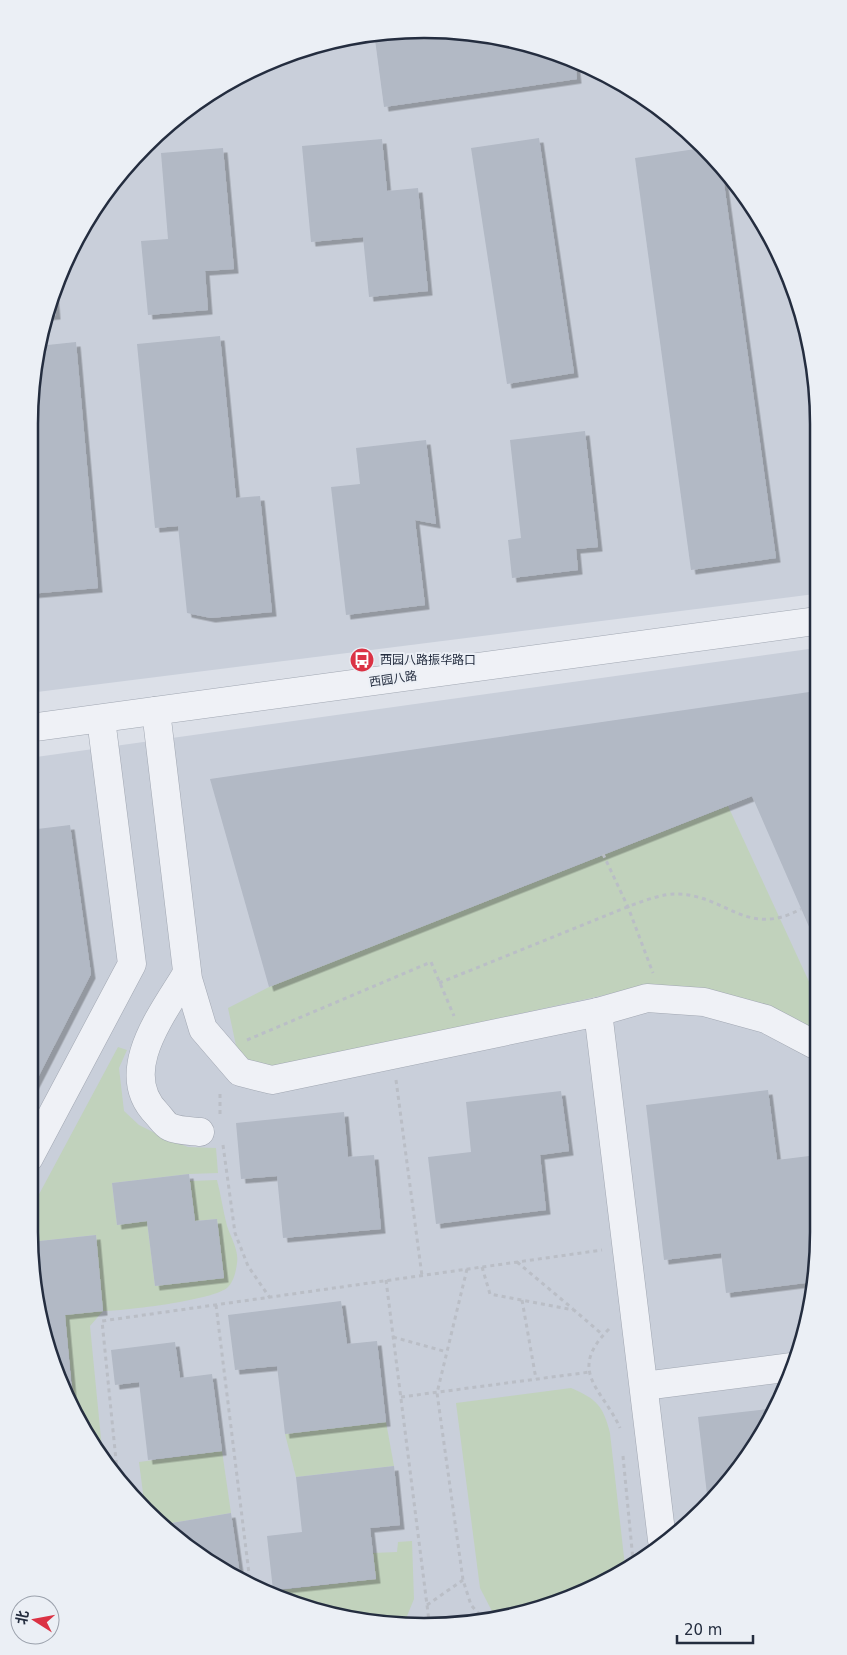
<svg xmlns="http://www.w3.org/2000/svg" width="847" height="1655" font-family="'DejaVu Sans','Noto Sans SC',sans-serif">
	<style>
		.built { fill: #c9cfda }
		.green { fill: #c1d2bc }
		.building { fill: #b2b9c5; filter: url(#shadow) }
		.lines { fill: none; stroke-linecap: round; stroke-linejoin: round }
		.minor-casing { stroke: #a1a7b2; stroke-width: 29 }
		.path { stroke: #babec6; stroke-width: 3; stroke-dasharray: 4 4; stroke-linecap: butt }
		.minor { stroke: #eff1f6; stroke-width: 28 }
		.labels { text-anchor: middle; stroke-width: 4; stroke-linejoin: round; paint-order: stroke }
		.poi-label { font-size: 12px; fill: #242d3f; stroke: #ebeff5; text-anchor: start }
		.street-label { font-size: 12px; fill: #242d3f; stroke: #ebeff5 }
		.rim { fill: none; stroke: #242d3f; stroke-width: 2.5 }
	</style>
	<defs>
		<filter id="shadow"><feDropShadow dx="4.5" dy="4.5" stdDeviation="0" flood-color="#0004"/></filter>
	</defs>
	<rect width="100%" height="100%" fill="#dce0e8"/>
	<!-- built -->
	<g class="built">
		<path d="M449 30 525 42 598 69 664 111 737 183 788 273 815 372V594L29 693 30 398 42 322 69 249 110 183 163 127 226 82 296 50 372 32Z"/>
		<path d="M816 648 817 1257 805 1333 778 1406 703 1510 598 1586 475 1623 346 1619 226 1573 163 1528 111 1472 50 1359 29 1231V758Z"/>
	</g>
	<!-- green -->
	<g class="green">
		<path d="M728 806 817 999V1036L632 989 286 1065 268 1067 238 1055 228 1008 269 987Z"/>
		<path d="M118 1047 127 1050 119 1068 124 1111 139 1125 165 1138 188 1147 216 1148 218 1173 189 1174 112 1183 117 1225 147 1221 155 1286 224 1278 217 1219 195 1221 190 1181 217 1180C221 1195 223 1211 227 1226 231 1238 239 1250 237 1263 236 1271 234 1281 228 1287 216 1300 123 1311 103 1311L90 1326 103 1459 74 1403 65 1315 103 1311 96 1235 30 1242 29 1213Z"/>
		<path d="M571 1388C597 1399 603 1406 610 1433L625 1566 598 1586 495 1617 480 1588 456 1403Z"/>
		<path d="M386 1422 394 1466 296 1477 285 1434Z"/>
		<path d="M222 1451 231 1513 160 1525 145 1509 139 1462Z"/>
		<path d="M412 1541 414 1599 405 1621 346 1619 273 1591 376 1579 373 1553 397 1552 398 1542Z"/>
	</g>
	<!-- building -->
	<g class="building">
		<path d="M449 30 525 42 575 61 577 79 384 107 374 32Z"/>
		<path d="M539 138 574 373 507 384 471 148Z"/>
		<path d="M382 139 387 191 418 188 428 291 369 297 363 237 311 242 302 146Z"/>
		<path d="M223 148 234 269 205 271 208 310 148 315 141 241 168 239 161 153Z"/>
		<path d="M702 148 722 169 776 558 691 570 635 158Z"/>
		<path d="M54 289 56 315 44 316Z"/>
		<path d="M220 336 236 498 260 496 272 612 211 618 187 613 178 526 155 528 137 344Z"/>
		<path d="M76 342 98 588 29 594 30 398 38 346Z"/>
		<path d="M585 431 598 547 576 549 578 570 512 578 508 540 521 538 510 440Z"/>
		<path d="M426 440 436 524 415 520 425 605 346 615 331 487 360 484 356 448Z"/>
		<path d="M816 691 817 945 752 796 269 987 210 779Z"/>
		<path d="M70 825 91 974 30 1093 29 830Z"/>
		<path d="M768 1090 777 1160 817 1155V1257L813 1282 726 1293 721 1253 664 1260 646 1105Z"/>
		<path d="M561 1091 569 1151 540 1155 546 1210 436 1224 428 1157 471 1152 466 1102Z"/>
		<path d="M344 1112 348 1157 374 1155 381 1229 283 1238 277 1176 241 1179 236 1123Z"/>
		<path d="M189 1174 195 1221 217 1219 224 1278 155 1286 147 1221 117 1225 112 1183Z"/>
		<path d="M96 1235 103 1311 65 1315 73 1403 50 1359 30 1242Z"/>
		<path d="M341 1301 347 1344 377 1341 386 1422 285 1434 277 1366 235 1370 228 1315Z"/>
		<path d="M175 1342 180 1378 212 1374 222 1451 148 1460 139 1382 115 1385 111 1350Z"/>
		<path d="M776 1408 708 1503 698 1417Z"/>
		<path d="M394 1466 400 1525 370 1528 376 1579 273 1590 267 1536 302 1532 296 1477Z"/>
		<path d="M231 1513 240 1575 234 1576 226 1573 160 1525Z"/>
	</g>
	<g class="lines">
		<defs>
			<g id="minor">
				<path d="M156 711 188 979 203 1029 240 1072 272 1080 598 1012 647 998 704 1002 766 1019 817 1046"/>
				<path d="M29 728 816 621"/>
				<path d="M187 973C164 1012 115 1072 157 1114 160 1117 165 1125 170 1127 178 1131 192 1131 200 1132"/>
				<path d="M598 1012 662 1540"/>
				<path d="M29 1158 132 964 101 719"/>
				<path d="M644 1386 792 1367"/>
			</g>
		</defs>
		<!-- minor casing -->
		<use href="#minor" class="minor-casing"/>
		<!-- path -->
		<g class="path">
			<path d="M603 854 628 907 653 973"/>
			<path d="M439 983C491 962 543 941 595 920 616 912 654 894 675 894 727 894 745 939 801 909"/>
			<path d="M247 1040 431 962 454 1016"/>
			<path d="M396 1080 422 1276"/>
			<path d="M220 1114V1090"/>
			<path d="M223 1145 235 1233 248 1266 270 1298"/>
			<path d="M517 1262 573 1309"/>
			<path d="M482 1267 490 1294 574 1310 603 1335"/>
			<path d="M467 1269 437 1393 463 1580 471 1605 484 1620"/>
			<path d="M386 1280 429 1621"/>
			<path d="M522 1300 536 1379"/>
			<path d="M216 1305 250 1582"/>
			<path d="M609 1329C566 1372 603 1389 620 1428"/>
			<path d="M393 1337 447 1352"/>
			<path d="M401 1397 590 1372"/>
			<path d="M623 1456 633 1560"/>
			<path d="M118 1480 102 1321 602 1250"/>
			<path d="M427 1605 463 1580"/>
		</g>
		<!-- minor -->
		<use href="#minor" class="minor"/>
	</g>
	<!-- icons -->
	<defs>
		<symbol id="bus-disc" viewBox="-11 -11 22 22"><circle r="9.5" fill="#db3244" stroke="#ebeff5"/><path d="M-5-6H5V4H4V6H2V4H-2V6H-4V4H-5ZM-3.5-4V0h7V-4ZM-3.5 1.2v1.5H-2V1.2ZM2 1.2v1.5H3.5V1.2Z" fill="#fff"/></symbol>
	</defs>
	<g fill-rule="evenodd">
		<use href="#bus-disc" x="348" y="646" width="28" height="28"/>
	</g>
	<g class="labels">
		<!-- poi labels -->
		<g class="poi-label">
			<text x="380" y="664">西园八路振华路口</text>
		</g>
		<!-- street labels -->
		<g class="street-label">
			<text transform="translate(393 679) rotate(-8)" y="4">西园八路</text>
		</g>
	</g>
	<!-- crop -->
	<path d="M0 0H847V1655H0ZM424 38H424A386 386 0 0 1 810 424V1232A386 386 0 0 1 424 1618H424A386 386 0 0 1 38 1232V424A386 386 0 0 1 424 38Z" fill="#ebeff5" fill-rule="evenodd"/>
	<path class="rim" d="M424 38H424A386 386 0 0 1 810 424V1232A386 386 0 0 1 424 1618H424A386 386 0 0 1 38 1232V424A386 386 0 0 1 424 38Z"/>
	<!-- north arrow -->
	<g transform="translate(35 1620) rotate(281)"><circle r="24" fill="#ebeff5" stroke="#9ba1ac"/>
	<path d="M0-4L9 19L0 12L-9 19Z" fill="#db3244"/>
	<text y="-8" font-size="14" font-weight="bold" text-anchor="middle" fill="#242d3f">北</text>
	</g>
	<!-- scale -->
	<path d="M677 1635v8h76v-8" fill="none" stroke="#242d3f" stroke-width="2.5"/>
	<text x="684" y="1635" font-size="15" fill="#242d3f" stroke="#ebeff5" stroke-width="4" paint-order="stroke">20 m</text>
</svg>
